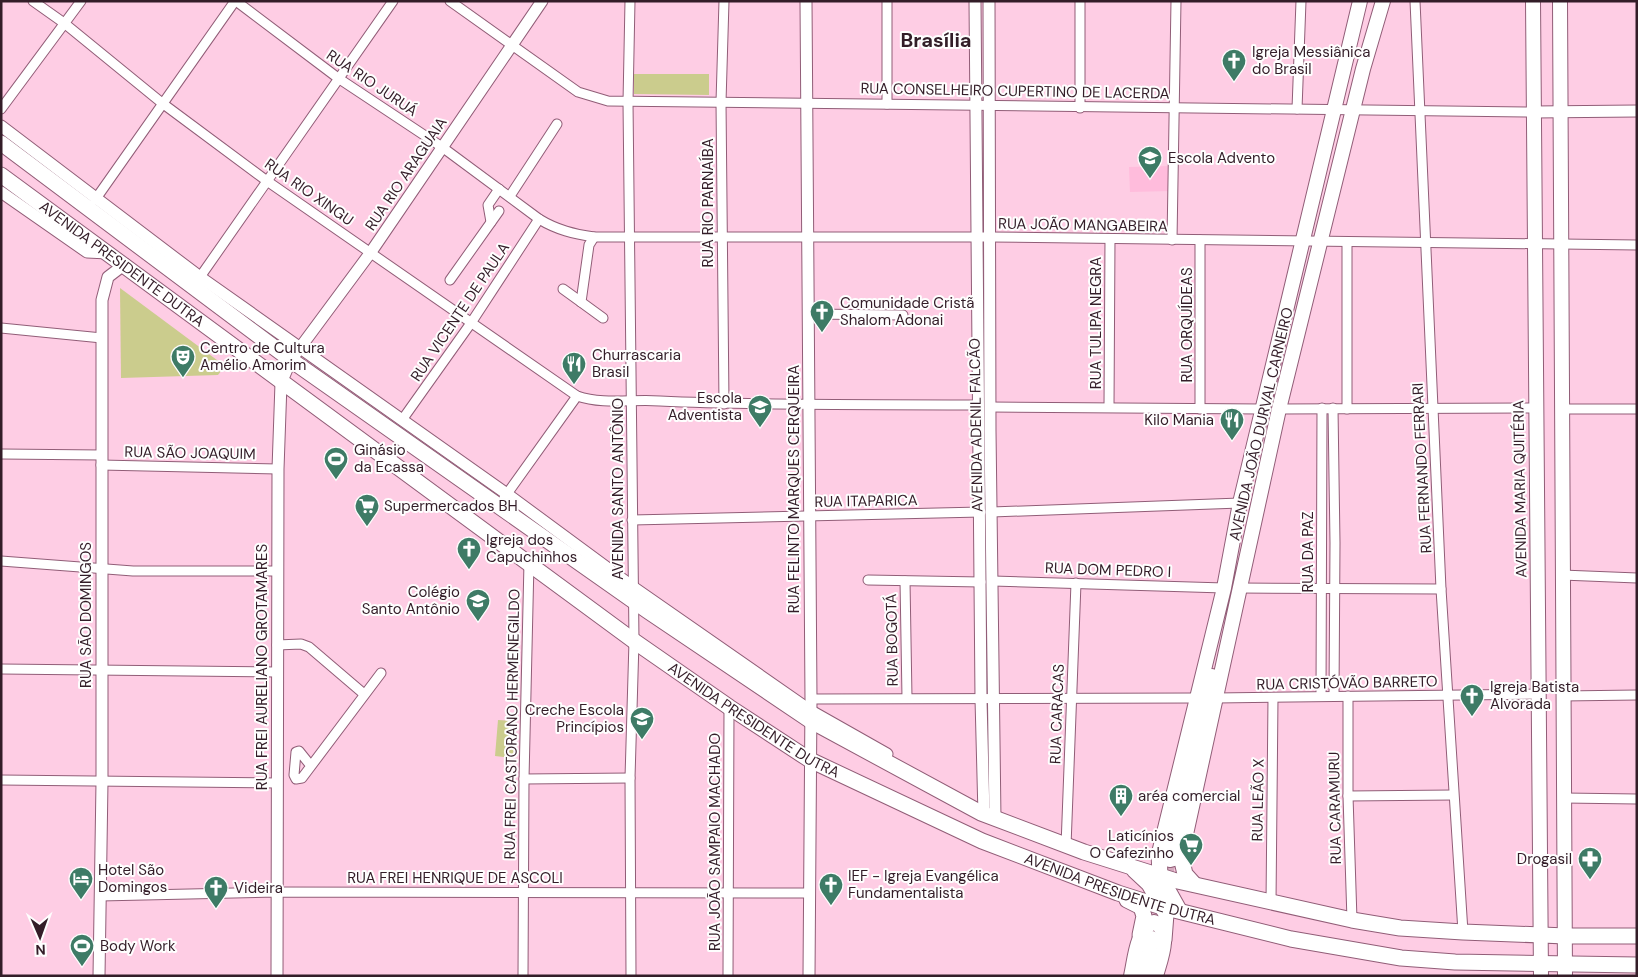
<svg xmlns="http://www.w3.org/2000/svg" width="1638" height="977" font-family="'DM Sans',sans-serif">
	<style>
		.built { fill: #ffbcdc }
		.green { fill: #cbcc8d }
		.lines { fill: none; stroke-linecap: round; stroke-linejoin: round }
		.primary-tunnel { stroke: #d5aabe; stroke-width: 14; stroke-dasharray: 14 7; stroke-linecap: butt }
		.minor-casing { stroke: #915d77; stroke-width: 11 }
		.tertiary-casing { stroke: #915d77; stroke-width: 13 }
		.primary-casing { stroke: #915d77; stroke-width: 16 }
		.trunk-casing { stroke: #915d77; stroke-width: 17 }
		.minor { stroke: #fff; stroke-width: 9 }
		.tertiary { stroke: #fff; stroke-width: 11 }
		.primary { stroke: #fff; stroke-width: 14 }
		.trunk { stroke: #fff; stroke-width: 15 }
		.labels { text-anchor: middle; stroke-width: 4; stroke-linejoin: round; paint-order: stroke }
		.poi-label { font-size: 15px; fill: #331d28; stroke: #fefefe; text-anchor: start }
		.street-label { font-size: 15px; fill: #331d28; stroke: #fefefe }
		.district-label { font-size: 20px; font-weight: bold; fill: #331d28; stroke: #fefefe }
	</style>
	<rect width="100%" height="100%" fill="#fecde4"/>
	<!-- built -->
	<path class="built" d="M1171 166V191L1130 192 1129 167Z"/>
	<!-- green -->
	<g class="green">
		<path d="M634 74H709V95L634 94Z"/>
		<path d="M120 288 225 366 218 375 121 378Z"/>
		<path d="M498 720 516 721 513 758 495 756Z"/>
	</g>
	<g class="lines">
		<!-- primary-tunnel -->
		<path class="primary-tunnel" d="M1152 935 1172 848"/>
		<defs>
			<g id="minor">
				<path d="M33 1 64 23 162 103 267 181 577 396C604 405 631 399 660 401 766 406 873 404 979 405"/>
				<path d="M236 1 338 78 442 147 539 219C557 230 574 234 594 237H990L1637 245"/>
				<path d="M450 1 578 92 608 101 1534 112"/>
				<path d="M630 1 628 102 634 641 630 778 631 976"/>
				<path d="M887 1V104"/>
				<path d="M1080 1V108"/>
				<path d="M1415 1 1441 589 1463 932"/>
				<path d="M1 109 81 1"/>
				<path d="M1297 109 1301 1"/>
				<path d="M510 196 557 124"/>
				<path d="M95 200 235 1"/>
				<path d="M491 222 488 205 499 189"/>
				<path d="M594 237 589 245 581 302 603 318"/>
				<path d="M1172 240 1176 1"/>
				<path d="M1200 240V409"/>
				<path d="M200 277 393 1"/>
				<path d="M450 280 499 211"/>
				<path d="M563 289 581 302"/>
				<path d="M809 314 903 315"/>
				<path d="M1 328 102 338"/>
				<path d="M724 404 721 102 724 1"/>
				<path d="M990 407 1262 409"/>
				<path d="M1109 407 1110 239"/>
				<path d="M1333 408 1335 543 1334 696"/>
				<path d="M1279 409 1535 408"/>
				<path d="M1347 409V242"/>
				<path d="M1561 409H1637"/>
				<path d="M402 420 471 323 539 219"/>
				<path d="M1 454 101 455"/>
				<path d="M101 465 278 469"/>
				<path d="M504 498 577 396"/>
				<path d="M992 512 1240 503"/>
				<path d="M632 520 981 512"/>
				<path d="M1 561 133 571H277"/>
				<path d="M1562 575 1637 578"/>
				<path d="M868 580 981 582"/>
				<path d="M905 581 907 698"/>
				<path d="M993 581 1224 588"/>
				<path d="M1239 588 1441 589"/>
				<path d="M277 645 301 644 309 647 364 694"/>
				<path d="M1 669 277 672"/>
				<path d="M1321 696 1322 408"/>
				<path d="M1348 696V796L1352 920"/>
				<path d="M1563 696 1637 695"/>
				<path d="M1216 698 1539 694"/>
				<path d="M811 699 1195 698"/>
				<path d="M311 766 299 751 296 752 294 775 296 779 302 778 381 673"/>
				<path d="M524 779 630 778"/>
				<path d="M1 780 277 783"/>
				<path d="M1348 796 1453 795"/>
				<path d="M1564 798 1637 799"/>
				<path d="M1066 846 1076 583"/>
				<path d="M100 896 277 892 810 893"/>
				<path d="M1271 903 1273 698"/>
				<path d="M523 976 524 779 529 562"/>
				<path d="M728 976 729 707"/>
			</g>
			<g id="tertiary">
				<path d="M806 1 811 699 809 976"/>
				<path d="M975 1 981 699 984 815"/>
				<path d="M989 1 990 431 995 819"/>
				<path d="M1534 112 1637 111"/>
				<path d="M1 126 200 277 507 494 633 587 811 711 887 754"/>
				<path d="M1 192 87 252 108 253"/>
				<path d="M99 976 102 782V300L108 277 125 264"/>
				<path d="M277 976 278 469 281 383 291 360 371 252 542 1"/>
			</g>
			<g id="primary">
				<path d="M1360 1 1240 503 1224 588 1159 853 1170 860 1181 857 1279 409 1363 69 1383 1"/>
				<path d="M1533 1 1541 976"/>
				<path d="M1560 1 1565 976"/>
				<path d="M1172 848 1212 676"/>
				<path d="M1131 976C1135 959 1136 930 1154 922 1173 930 1160 961 1156 976"/>
				<path d="M1144 976 1152 938"/>
			</g>
			<g id="trunk">
				<path d="M1 143 291 360 648 611 811 721 981 813 1084 852 1173 880 1352 920 1400 928 1463 932 1566 936H1637"/>
				<path id="s1" d="M1 175 634 641 729 707 810 760 982 841 1118 893 1162 907 1291 939 1401 958 1455 962 1637 965"/>
				<path d="M1159 853 1160 876 1179 910"/>
				<path d="M1181 857 1185 874 1194 884"/>
				<path d="M1134 870 1149 884 1166 914 1164 940"/>
				<path d="M1127 900 1141 907 1144 916 1140 935"/>
			</g>
		</defs>
		<!-- minor casing -->
		<use href="#minor" class="minor-casing"/>
		<!-- tertiary casing -->
		<use href="#tertiary" class="tertiary-casing"/>
		<!-- primary casing -->
		<use href="#primary" class="primary-casing"/>
		<!-- trunk casing -->
		<use href="#trunk" class="trunk-casing"/>
		<!-- minor -->
		<use href="#minor" class="minor"/>
		<!-- tertiary -->
		<use href="#tertiary" class="tertiary"/>
		<!-- primary -->
		<use href="#primary" class="primary"/>
		<!-- trunk -->
		<use href="#trunk" class="trunk"/>
	</g>
	<!-- icons -->
	<defs>
		<symbol id="church-pin" viewBox="-11 -11 22 30"><path d="M0 17L-7.5 6A9.5 9.5 0 1 1 7.5 6Z" fill="#3e7b66" stroke="#fefefe"/><path d="M-1.2-6h2.4v3.5h3.3v2.4h-3.3V6h-2.4V-.1h-3.3v-2.4h3.3Z" fill="#fff"/></symbol>
		<symbol id="school-pin" viewBox="-11 -11 22 30"><path d="M0 17L-7.5 6A9.5 9.5 0 1 1 7.5 6Z" fill="#3e7b66" stroke="#fefefe"/><path d="M0-5L7-2L0 1L-7-2ZM-4 1L0 2.5L4 1V4Q0 6-4 4Z" fill="#fff"/></symbol>
		<symbol id="theatre-pin" viewBox="-11 -11 22 30"><path d="M0 17L-7.5 6A9.5 9.5 0 1 1 7.5 6Z" fill="#3e7b66" stroke="#fefefe"/><path d="M-5-5.5Q0-4 5-5.5V0Q5 5 0 6Q-5 5-5 0ZM-3.3-2.5H-1v1.5H-3.3ZM1-2.5H3.3v1.5H1ZM-2.8 1Q0 5.5 2.8 1Z" fill="#fff"/></symbol>
		<symbol id="restaurant-pin" viewBox="-11 -11 22 30"><path d="M0 17L-7.5 6A9.5 9.5 0 1 1 7.5 6Z" fill="#3e7b66" stroke="#fefefe"/><path d="M-5-6h1v4h1v-4h1v4h1v-4h1v5L-1.5 .5V6h-2V.5L-5-1ZM5-6V6H3V1.5H1.5Q1.5-4 5-6Z" fill="#fff"/></symbol>
		<symbol id="stadium-pin" viewBox="-11 -11 22 30"><path d="M0 17L-7.5 6A9.5 9.5 0 1 1 7.5 6Z" fill="#3e7b66" stroke="#fefefe"/><path d="M0-5a6.5 5 0 1 0 0 10a6.5 5 0 1 0 0-10ZM-3.5-1.8h7v3.6h-7Z" fill="#fff"/></symbol>
		<symbol id="supermarket-pin" viewBox="-11 -11 22 30"><path d="M0 17L-7.5 6A9.5 9.5 0 1 1 7.5 6Z" fill="#3e7b66" stroke="#fefefe"/><path d="M-6-5.5h2.5l.6 2H6L4.5 2H-2.5L-4.4-4H-6ZM-1.5 3.2a1.3 1.3 0 1 0 .1 0ZM3 3.2a1.3 1.3 0 1 0 .1 0Z" fill="#fff"/></symbol>
		<symbol id="building-pin" viewBox="-11 -11 22 30"><path d="M0 17L-7.5 6A9.5 9.5 0 1 1 7.5 6Z" fill="#3e7b66" stroke="#fefefe"/><path d="M-4-6H4V6H1V3H-1V6H-4ZM-2.5-4.3h1.7v1.8h-1.7ZM.8-4.3h1.7v1.8H.8ZM-2.5-1h1.7V.8h-1.7ZM.8-1h1.7V.8H.8Z" fill="#fff"/></symbol>
		<symbol id="pharmacy-pin" viewBox="-11 -11 22 30"><path d="M0 17L-7.5 6A9.5 9.5 0 1 1 7.5 6Z" fill="#3e7b66" stroke="#fefefe"/><path d="M-2-6h4v4h4v4h-4v4h-4v-4h-4v-4h4Z" fill="#fff"/></symbol>
		<symbol id="hotel-pin" viewBox="-11 -11 22 30"><path d="M0 17L-7.5 6A9.5 9.5 0 1 1 7.5 6Z" fill="#3e7b66" stroke="#fefefe"/><path d="M-6-4.5h1.5V1H6V5H4.5V3h-9V5H-6ZM-4 0a1.8 1.8 0 1 1 3.6 0ZM.5 0V-2.5h3Q6-2.5 6 0Z" fill="#fff"/></symbol>
	</defs>
	<g fill-rule="evenodd">
		<use href="#church-pin" x="1220" y="47" width="28" height="38"/>
		<use href="#school-pin" x="1136" y="144" width="28" height="38"/>
		<use href="#church-pin" x="808" y="298" width="28" height="38"/>
		<use href="#theatre-pin" x="169" y="343" width="28" height="38"/>
		<use href="#restaurant-pin" x="560" y="350" width="28" height="38"/>
		<use href="#school-pin" x="746" y="393" width="28" height="38"/>
		<use href="#restaurant-pin" x="1218" y="406" width="28" height="38"/>
		<use href="#stadium-pin" x="322" y="445" width="28" height="38"/>
		<use href="#supermarket-pin" x="353" y="492" width="28" height="38"/>
		<use href="#church-pin" x="455" y="535" width="28" height="38"/>
		<use href="#school-pin" x="464" y="587" width="28" height="38"/>
		<use href="#church-pin" x="1458" y="682" width="28" height="38"/>
		<use href="#school-pin" x="628" y="705" width="28" height="38"/>
		<use href="#building-pin" x="1107" y="782" width="28" height="38"/>
		<use href="#supermarket-pin" x="1177" y="831" width="28" height="38"/>
		<use href="#pharmacy-pin" x="1576" y="845" width="28" height="38"/>
		<use href="#hotel-pin" x="67" y="865" width="28" height="38"/>
		<use href="#church-pin" x="817" y="871" width="28" height="38"/>
		<use href="#church-pin" x="202" y="874" width="28" height="38"/>
		<use href="#stadium-pin" x="68" y="932" width="28" height="38"/>
	</g>
	<g class="labels">
		<!-- poi labels -->
		<g class="poi-label">
			<text x="1252" y="57">Igreja Messiânica<tspan x="1252" dy="17">do Brasil</tspan></text>
			<text x="1168" y="163">Escola Advento</text>
			<text x="840" y="308">Comunidade Cristã<tspan x="840" dy="17">Shalom Adonai</tspan></text>
			<text x="200" y="353">Centro de Cultura<tspan x="200" dy="17">Amélio Amorim</tspan></text>
			<text x="592" y="360">Churrascaria<tspan x="592" dy="17">Brasil</tspan></text>
			<text x="742" y="403" text-anchor="end">Escola<tspan x="742" dy="17">Adventista</tspan></text>
			<text x="1214" y="425" text-anchor="end">Kilo Mania</text>
			<text x="354" y="455">Ginásio<tspan x="354" dy="17">da Ecassa</tspan></text>
			<text x="384" y="511">Supermercados BH</text>
			<text x="486" y="545">Igreja dos<tspan x="486" dy="17">Capuchinhos</tspan></text>
			<text x="460" y="597" text-anchor="end">Colégio<tspan x="460" dy="17">Santo Antônio</tspan></text>
			<text x="1490" y="692">Igreja Batista<tspan x="1490" dy="17">Alvorada</tspan></text>
			<text x="624" y="715" text-anchor="end">Creche Escola<tspan x="624" dy="17">Princípios</tspan></text>
			<text x="1138" y="801">aréa comercial</text>
			<text x="1174" y="841" text-anchor="end">Laticínios<tspan x="1174" dy="17">O Cafezinho</tspan></text>
			<text x="1572" y="864" text-anchor="end">Drogasil</text>
			<text x="98" y="875">Hotel São<tspan x="98" dy="17">Domingos</tspan></text>
			<text x="848" y="881">IEF - Igreja Evangélica<tspan x="848" dy="17">Fundamentalista</tspan></text>
			<text x="234" y="893">Videira</text>
			<text x="100" y="951">Body Work</text>
		</g>
		<!-- street labels -->
		<g class="street-label">
			<text transform="translate(372 83) rotate(34)" y="5">RUA RIO JURUÁ</text>
			<text transform="translate(1015 91) rotate(1)" y="5">RUA CONSELHEIRO CUPERTINO DE LACERDA</text>
			<text transform="translate(406 174) rotate(-56)" y="5">RUA RIO ARAGUAIA</text>
			<text transform="translate(309 192) rotate(35)" y="5">RUA RIO XINGU</text>
			<text transform="translate(708 203) rotate(-90)" y="5">RUA RIO PARNAÍBA</text>
			<text transform="translate(1083 225) rotate(1)" y="5">RUA JOÃO MANGABEIRA</text>
			<text dy="5" stroke="none"><textPath href="#s1" startOffset="150">AVENIDA PRESIDENTE DUTRA</textPath></text>
			<text transform="translate(460 312) rotate(-56)" y="5">RUA VICENTE DE PAULA</text>
			<text transform="translate(1096 323) rotate(-90)" y="5">RUA TULIPA NEGRA</text>
			<text transform="translate(1187 325) rotate(-90)" y="5">RUA ORQUÍDEAS</text>
			<text transform="translate(1261 424) rotate(-77)" y="5">AVENIDA JOÃO DURVAL CARNEIRO</text>
			<text transform="translate(976 425) rotate(-91)" y="5">AVENIDA ADENIL FALCÃO</text>
			<text transform="translate(190 453) rotate(1)" y="5">RUA SÃO JOAQUIM</text>
			<text transform="translate(1422 468) rotate(-93)" y="5">RUA FERNANDO FERRARI</text>
			<text transform="translate(618 489) rotate(-90)" y="5">AVENIDA SANTO ANTÔNIO</text>
			<text transform="translate(794 489) rotate(-90)" y="5">RUA FELINTO MARQUES CERQUEIRA</text>
			<text transform="translate(1520 489) rotate(-91)" y="5">AVENIDA MARIA QUITÉRIA</text>
			<text transform="translate(866 501) rotate(-1)" y="5">RUA ITAPARICA</text>
			<text transform="translate(1308 552) rotate(-90)" y="5">RUA DA PAZ</text>
			<text transform="translate(1108 570) rotate(2)" y="5">RUA DOM PEDRO I</text>
			<text transform="translate(86 615) rotate(-90)" y="5">RUA SÃO DOMINGOS</text>
			<text transform="translate(892 640) rotate(-91)" y="5">RUA BOGOTÁ</text>
			<text transform="translate(262 667) rotate(-90)" y="5">RUA FREI AURELIANO GROTAMARES</text>
			<text transform="translate(1347 683) rotate(-1)" y="5">RUA CRISTÓVÃO BARRETO</text>
			<text transform="translate(1057 714) rotate(-88)" y="5">RUA CARACAS</text>
			<text dy="5" stroke="none"><textPath href="#s1" startOffset="930">AVENIDA PRESIDENTE DUTRA</textPath></text>
			<text transform="translate(512 724) rotate(-89)" y="5">RUA FREI CASTORANO HERMENEGILDO</text>
			<text transform="translate(1258 800) rotate(-89)" y="5">RUA LEÃO X</text>
			<text transform="translate(1335 808) rotate(-91)" y="5">RUA CARAMURU</text>
			<text transform="translate(715 842) rotate(-90)" y="5">RUA JOÃO SAMPAIO MACHADO</text>
			<text x="455" y="883">RUA FREI HENRIQUE DE ASCOLI</text>
			<text dy="5" stroke="none"><textPath href="#s1" startOffset="1335">AVENIDA PRESIDENTE DUTRA</textPath></text>
		</g>
		<!-- district labels -->
		<g class="district-label">
			<text x="936" y="47">Brasília</text>
		</g>
	</g>
	<!-- border -->
	<rect width="1638" height="977" fill="none" stroke="#331d28" stroke-width="5"/>
	<!-- north arrow -->
	<g transform="translate(40 937) rotate(178)" stroke="#fefefe" stroke-width="4" paint-order="stroke">
	<path d="M0-4L9 19L0 12L-9 19Z" fill="#331d28"/>
	<text y="-8" font-size="14" font-weight="bold" text-anchor="middle" fill="#331d28">N</text>
	</g>
</svg>
